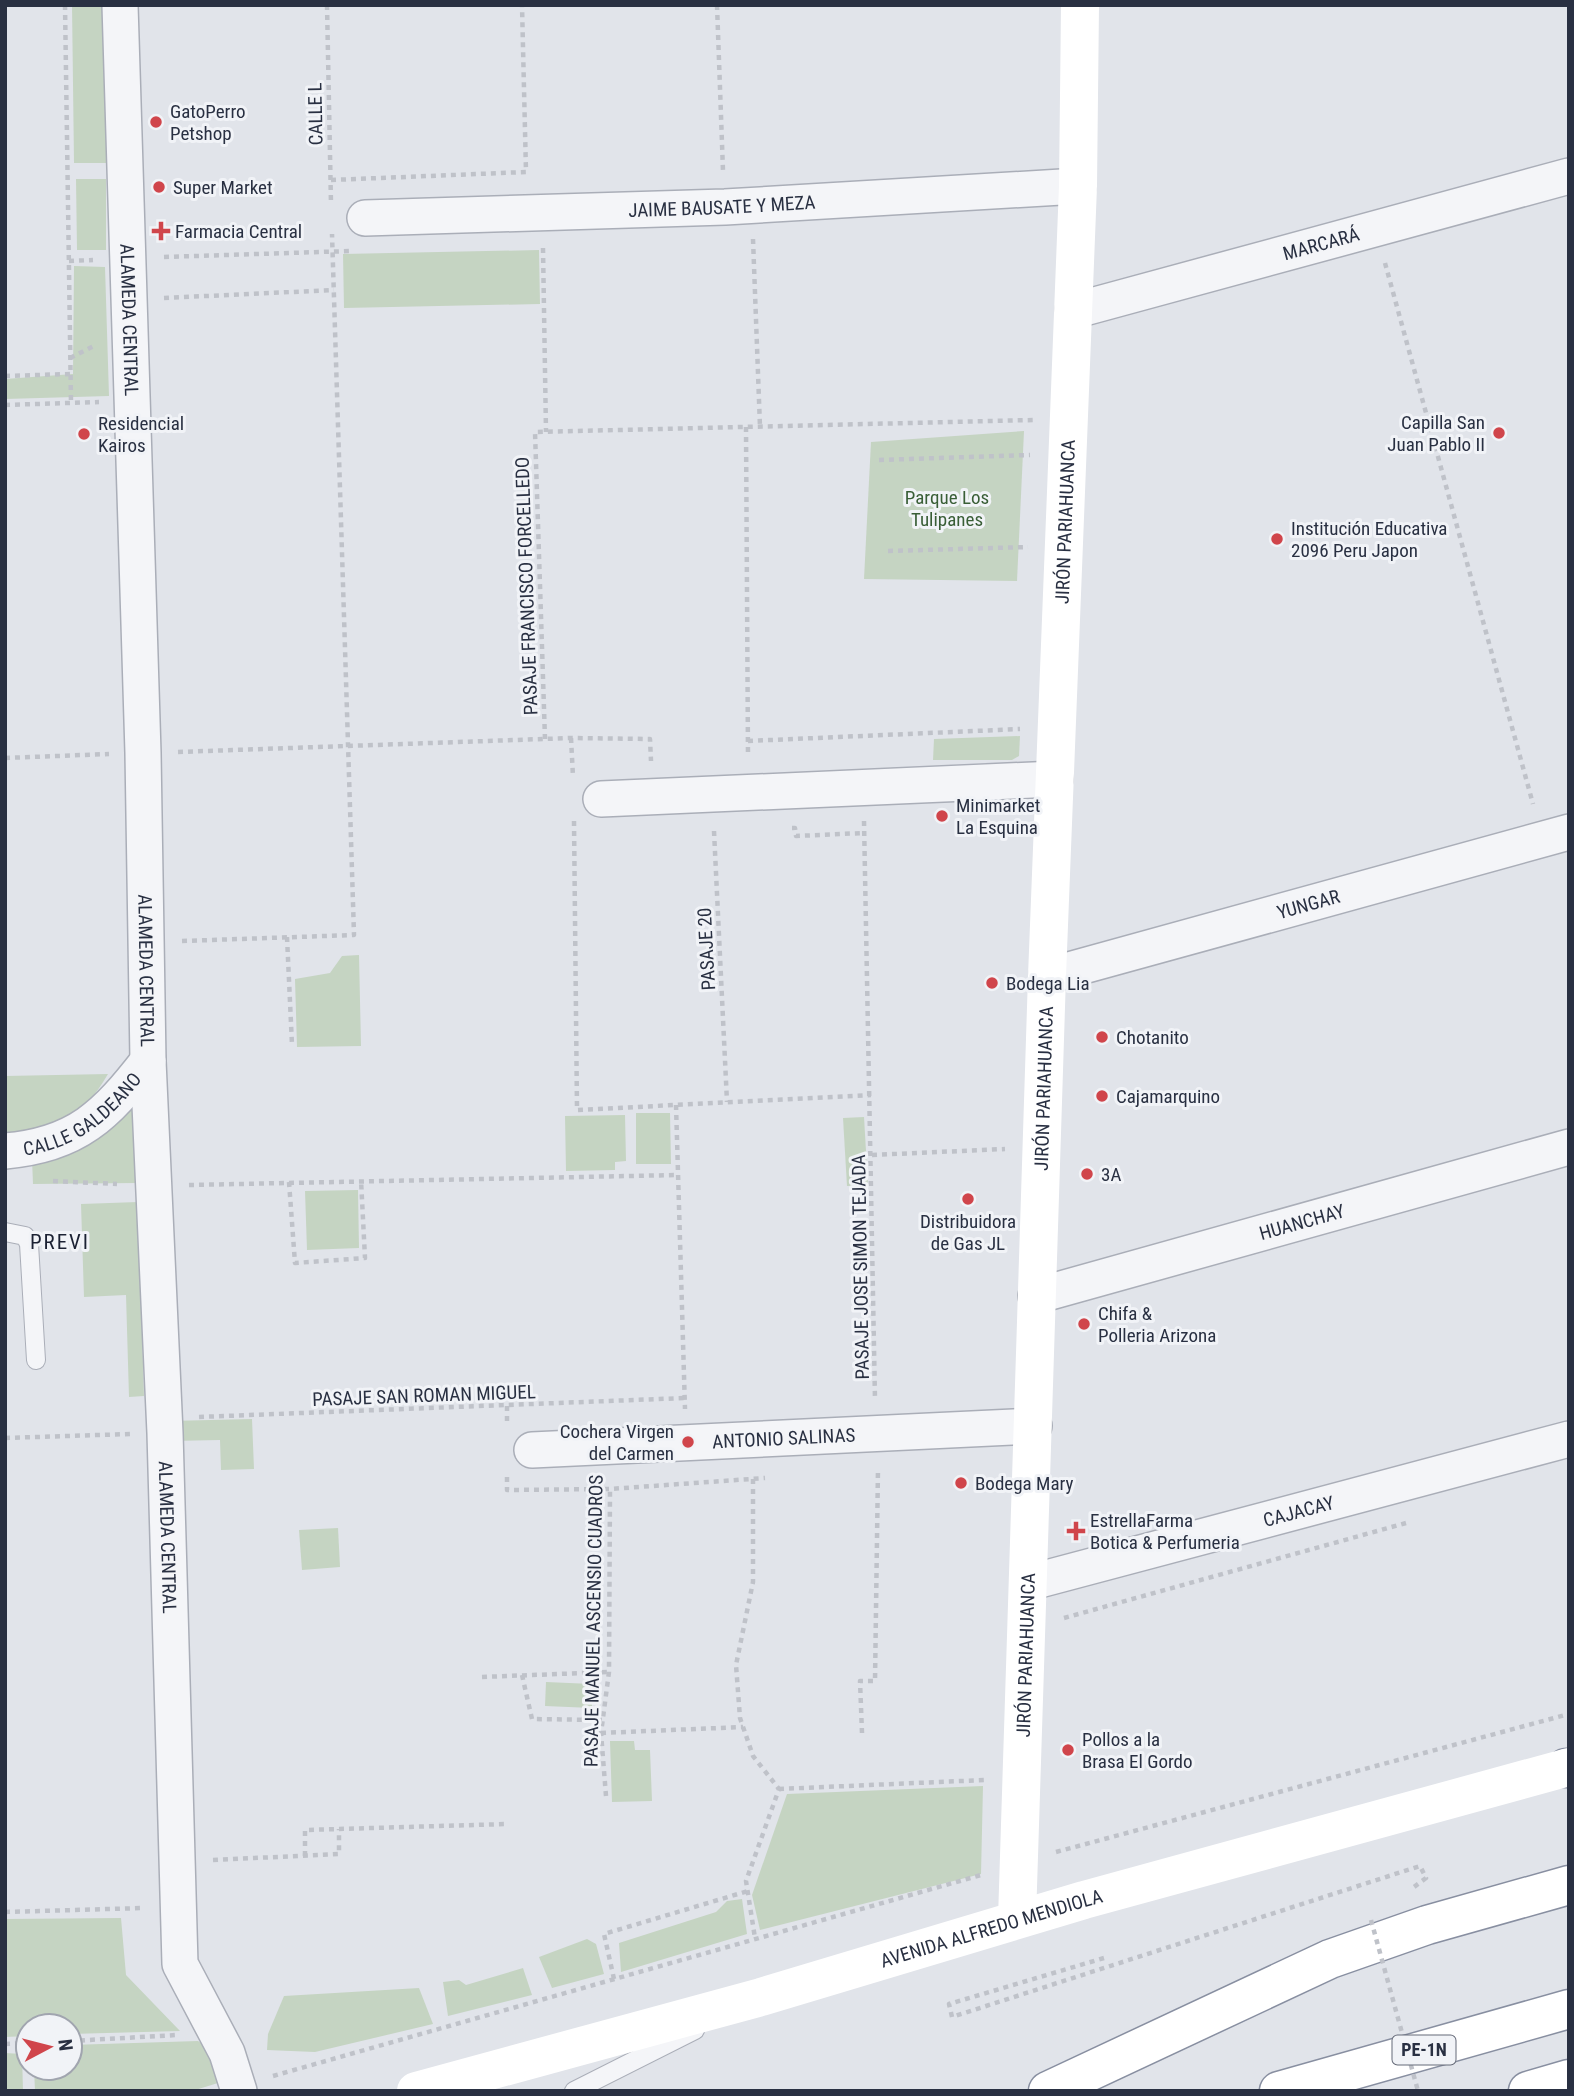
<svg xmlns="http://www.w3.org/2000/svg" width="1574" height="2096" font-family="'Roboto Condensed',sans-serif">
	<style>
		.green { fill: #c5d4c2 }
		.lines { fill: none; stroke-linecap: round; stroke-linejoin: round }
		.lane-casing { stroke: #aaaeb8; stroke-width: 20 }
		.street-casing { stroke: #aaaeb8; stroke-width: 38 }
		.highway-casing { stroke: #888fa1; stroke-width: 41 }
		.path { stroke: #bfc2c9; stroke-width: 4.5; stroke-dasharray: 5 5; stroke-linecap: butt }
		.lane { stroke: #f4f5f8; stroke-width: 18 }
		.street { stroke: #f4f5f8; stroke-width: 35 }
		.secondary { stroke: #fff; stroke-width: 38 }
		.highway { stroke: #fff; stroke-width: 38 }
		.path-bridge { stroke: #bfc2c9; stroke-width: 4.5; stroke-dasharray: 5 5; stroke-linecap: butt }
		.poi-dot { fill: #d0454b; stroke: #f1f3f7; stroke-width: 2.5 }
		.labels { text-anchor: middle; stroke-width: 6; stroke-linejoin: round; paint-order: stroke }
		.shield { fill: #f1f3f7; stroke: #656a78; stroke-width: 2 }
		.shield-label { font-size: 18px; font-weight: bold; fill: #293042 }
		.poi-label { font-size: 19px; fill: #293042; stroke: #f1f3f7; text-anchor: start }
		.street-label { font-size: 19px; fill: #293042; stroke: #f1f3f7 }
		.park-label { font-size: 19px; fill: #395e36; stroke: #f1f3f7 }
		.neighbourhood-label { font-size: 21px; letter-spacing: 2px; fill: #1b2133; stroke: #f1f3f7 }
	</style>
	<rect width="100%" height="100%" fill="#e1e4ea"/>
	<!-- green -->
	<g class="green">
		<path d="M72 5H107L109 163H74Z"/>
		<path d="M76 179H106V250H77Z"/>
		<path d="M539 250 540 304 344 308 343 254Z"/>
		<path d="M74 266 105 267 109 396 5 399V379L73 374Z"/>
		<path d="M1024 431 1017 581 864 579 871 442Z"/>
		<path d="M1020 736 1019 756 1012 760H933L934 739Z"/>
		<path d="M359 955 361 1046 297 1047 295 979 330 973 342 956Z"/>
		<path d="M108 1074C81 1121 55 1126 5 1138V1076Z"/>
		<path d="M135 1102 137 1183 33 1184 32 1159Z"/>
		<path d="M636 1113H670L671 1164H636Z"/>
		<path d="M625 1115 626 1161 615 1162V1170L566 1171 565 1116Z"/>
		<path d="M864 1117 868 1185 847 1186 843 1118Z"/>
		<path d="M358 1190 359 1248 307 1250 305 1191Z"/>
		<path d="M138 1202 144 1396 129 1397 126 1295 84 1297 81 1204Z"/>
		<path d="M252 1419 254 1469 221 1470 220 1440 170 1441 169 1421Z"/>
		<path d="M338 1528 340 1567 302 1570 299 1530Z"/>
		<path d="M546 1682 592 1684V1708L545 1706Z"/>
		<path d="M610 1741H634L635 1750H650L652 1801 612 1802Z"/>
		<path d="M983 1786 981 1874 760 1930 752 1895 787 1794Z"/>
		<path d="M742 1899 747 1934 621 1972 619 1943 716 1912 727 1901Z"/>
		<path d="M121 1918 126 1975 180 2031 70 2034V2026H28V2036L5 2037V1919Z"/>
		<path d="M587 1939 596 1944 604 1974 552 1988 539 1957Z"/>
		<path d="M523 1968 532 1995 448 2016 443 1982 459 1980 466 1985Z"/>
		<path d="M419 1988 433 2024 315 2052 267 2050 268 2034 284 1996Z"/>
		<path d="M198 2041 214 2052 218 2083 192 2091H35L34 2068H70V2045Z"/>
		<path d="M5 2053 22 2054 23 2091H5Z"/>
	</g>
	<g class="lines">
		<defs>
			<g id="lane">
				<path d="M5 1232 25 1236 29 1244 36 1360"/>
				<path d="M574 2091 695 2030"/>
			</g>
			<g id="street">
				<path id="s1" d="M120 5 143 753 148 1061 165 1433 180 1964 227 2053 239 2091"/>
				<path id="s2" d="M365 218 725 207 1078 186"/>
				<path id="s3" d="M1073 311 1569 176"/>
				<path d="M601 799 1055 779"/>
				<path id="s4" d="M1047 976 1569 832"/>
				<path id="s5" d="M5 1151C77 1145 106 1115 148 1061"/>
				<path id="s6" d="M1036 1296 1569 1147"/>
				<path id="s7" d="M532 1450 1034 1426"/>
				<path id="s8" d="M1028 1583 1569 1439"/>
			</g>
			<g id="highway">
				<path d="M1566 1768H1569"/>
				<path d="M1048 2091 1330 1959 1427 1925 1569 1885"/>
				<path d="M1279 2091 1569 2009"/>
				<path d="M1528 2091 1569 2079"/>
			</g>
		</defs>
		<!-- lane casing -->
		<use href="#lane" class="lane-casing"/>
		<!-- street casing -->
		<use href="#street" class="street-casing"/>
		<!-- highway casing -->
		<use href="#highway" class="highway-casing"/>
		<!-- path -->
		<g class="path">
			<path d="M65 5 71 403"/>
			<path d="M327 5 331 204"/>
			<path d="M717 5 723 171"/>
			<path d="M331 180 526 172 522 5"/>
			<path d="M753 239 760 427"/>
			<path d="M543 248 546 432"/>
			<path d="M164 257 351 251"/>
			<path d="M69 261 93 260"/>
			<path d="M1385 263 1533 804"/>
			<path d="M164 298 334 290"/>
			<path d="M70 358 94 346"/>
			<path d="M5 376 70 374"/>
			<path d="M5 405 99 402"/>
			<path d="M746 427 748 757"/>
			<path d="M879 460 1030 455"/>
			<path d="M888 551 1028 547"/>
			<path d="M571 738 573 777"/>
			<path d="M545 739 535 432 1033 420"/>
			<path d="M748 741 1020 729"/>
			<path d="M178 752 571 738 650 739 651 761"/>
			<path d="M5 758 109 754"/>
			<path d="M574 821 577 1110 871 1095"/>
			<path d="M864 821 875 1400"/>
			<path d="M792 828H795L796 836 864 833"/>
			<path d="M714 831 727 1102"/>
			<path d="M287 937 292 1045"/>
			<path d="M182 941 354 935 332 234"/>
			<path d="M676 1105 685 1409"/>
			<path d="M872 1155 1005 1149"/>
			<path d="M53 1181 117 1184"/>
			<path d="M289 1182 295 1263 365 1258 361 1180"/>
			<path d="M189 1185 678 1175"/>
			<path d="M507 1406V1426"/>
			<path d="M199 1417 685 1398"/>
			<path d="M5 1438 130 1434"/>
			<path d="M507 1477V1490L610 1489 765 1478"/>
			<path d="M753 1479V1582L736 1665 740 1718 753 1756 779 1789 746 1881 755 1938"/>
			<path d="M1064 1618 1406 1523"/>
			<path d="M522 1675 532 1719 602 1720"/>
			<path d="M482 1677 609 1672"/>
			<path d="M601 1733 743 1727"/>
			<path d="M862 1733 860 1681H875L878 1468"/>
			<path d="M779 1789 984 1780"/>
			<path d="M606 1796 601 1733 609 1672 610 1489"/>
			<path d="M1056 1852 1569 1714"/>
			<path d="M305 1856V1830L507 1824"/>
			<path d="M213 1860 339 1854V1829"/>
			<path d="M5 1912 144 1908"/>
			<path d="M1104 1958 949 2004 952 2017 1420 1866 1426 1878 1414 1887"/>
			<path d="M614 1979 604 1934 748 1891"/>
			<path d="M70 2041 177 2035"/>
			<path d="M5 2044 28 2043"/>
			<path d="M273 2076 981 1875"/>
		</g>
		<!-- lane -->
		<use href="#lane" class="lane"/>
		<!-- street -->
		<use href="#street" class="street"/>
		<!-- secondary -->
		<g class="secondary">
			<path id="s9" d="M1017 1919 1047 976 1078 186 1080 5"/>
			<path id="s10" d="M416 2091 761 1997 1084 1900 1569 1767"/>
		</g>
		<!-- highway -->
		<use href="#highway" class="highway"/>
		<!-- path-bridge -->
		<path class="path-bridge" d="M1371 1920 1418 2091"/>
	</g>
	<!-- markers -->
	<g class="poi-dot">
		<circle cx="156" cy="122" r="7"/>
		<circle cx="159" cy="187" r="7"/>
		<path d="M157.5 220.5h7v7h7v7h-7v7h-7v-7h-7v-7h7z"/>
		<circle cx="1499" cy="433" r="7"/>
		<circle cx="84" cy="434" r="7"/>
		<circle cx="1277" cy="539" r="7"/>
		<circle cx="942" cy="816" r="7"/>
		<circle cx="992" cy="983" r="7"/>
		<circle cx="1102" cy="1037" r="7"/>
		<circle cx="1102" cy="1096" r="7"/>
		<circle cx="1087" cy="1174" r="7"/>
		<circle cx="968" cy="1199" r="7"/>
		<circle cx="1084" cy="1324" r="7"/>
		<circle cx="688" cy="1442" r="7"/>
		<circle cx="961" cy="1483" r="7"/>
		<path d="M1072.5 1520.5h7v7h7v7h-7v7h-7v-7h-7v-7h7z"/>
		<circle cx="1068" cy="1750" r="7"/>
	</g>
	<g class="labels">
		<!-- shield labels -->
		<rect class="shield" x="1392.5" y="2035.5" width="63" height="29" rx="5"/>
		<g class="shield-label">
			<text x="1424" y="2056">PE-1N</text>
		</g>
		<!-- poi labels -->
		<g class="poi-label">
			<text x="170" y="118">GatoPerro<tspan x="170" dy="22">Petshop</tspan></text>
			<text x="173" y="194">Super Market</text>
			<text x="175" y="238">Farmacia Central</text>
			<text x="1485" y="429" text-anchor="end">Capilla San<tspan x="1485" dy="22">Juan Pablo II</tspan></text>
			<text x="98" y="430">Residencial<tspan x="98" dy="22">Kairos</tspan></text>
			<text x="1291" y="535">Institución Educativa<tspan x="1291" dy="22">2096 Peru Japon</tspan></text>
			<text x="956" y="812">Minimarket<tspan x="956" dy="22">La Esquina</tspan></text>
			<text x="1006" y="990">Bodega Lia</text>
			<text x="1116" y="1044">Chotanito</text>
			<text x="1116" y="1103">Cajamarquino</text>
			<text x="1101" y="1181">3A</text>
			<text x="968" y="1228" text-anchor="middle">Distribuidora<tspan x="968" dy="22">de Gas JL</tspan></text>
			<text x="1098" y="1320">Chifa &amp;<tspan x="1098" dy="22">Polleria Arizona</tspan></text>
			<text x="674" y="1438" text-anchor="end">Cochera Virgen<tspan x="674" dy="22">del Carmen</tspan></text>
			<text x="975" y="1490">Bodega Mary</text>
			<text x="1090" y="1527">EstrellaFarma<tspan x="1090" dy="22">Botica &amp; Perfumeria</tspan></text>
			<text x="1082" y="1746">Pollos a la<tspan x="1082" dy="22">Brasa El Gordo</tspan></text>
		</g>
		<!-- street labels -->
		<g class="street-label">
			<text transform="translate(315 114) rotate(-91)" y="7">CALLE L</text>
			<text dy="7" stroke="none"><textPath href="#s2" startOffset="357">JAIME BAUSATE Y MEZA</textPath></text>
			<text dy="7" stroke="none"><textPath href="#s3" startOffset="257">MARCARÁ</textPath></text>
			<text dy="7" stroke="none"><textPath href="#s1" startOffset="315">ALAMEDA CENTRAL</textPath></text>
			<text dy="7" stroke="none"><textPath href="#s9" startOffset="1398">JIRÓN PARIAHUANCA</textPath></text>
			<text transform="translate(526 586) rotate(-92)" y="7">PASAJE FRANCISCO FORCELLEDO</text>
			<text dy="7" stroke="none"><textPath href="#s4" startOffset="271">YUNGAR</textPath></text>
			<text transform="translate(706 949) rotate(-93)" y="7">PASAJE 20</text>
			<text dy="7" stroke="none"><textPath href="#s1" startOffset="966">ALAMEDA CENTRAL</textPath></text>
			<text dy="7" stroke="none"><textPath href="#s9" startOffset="831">JIRÓN PARIAHUANCA</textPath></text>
			<text dy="7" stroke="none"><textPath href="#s5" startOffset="88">CALLE GALDEANO</textPath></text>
			<text dy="7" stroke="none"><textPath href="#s6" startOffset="276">HUANCHAY</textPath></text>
			<text transform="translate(860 1267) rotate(-91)" y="7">PASAJE JOSE SIMON TEJADA</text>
			<text transform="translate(424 1395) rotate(-2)" y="7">PASAJE SAN ROMAN MIGUEL</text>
			<text dy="7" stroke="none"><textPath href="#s7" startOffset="252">ANTONIO SALINAS</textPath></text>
			<text dy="7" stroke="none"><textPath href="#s8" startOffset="280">CAJACAY</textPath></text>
			<text dy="7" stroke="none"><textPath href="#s1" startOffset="1533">ALAMEDA CENTRAL</textPath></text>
			<text transform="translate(593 1621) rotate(-89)" y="7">PASAJE MANUEL ASCENSIO CUADROS</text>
			<text dy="7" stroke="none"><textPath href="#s9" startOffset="264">JIRÓN PARIAHUANCA</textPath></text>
			<text dy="7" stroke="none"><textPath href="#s10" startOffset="598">AVENIDA ALFREDO MENDIOLA</textPath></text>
		</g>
		<!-- park labels -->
		<g class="park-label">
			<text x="947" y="504">Parque Los<tspan x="947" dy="22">Tulipanes</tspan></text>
		</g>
		<!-- neighbourhood labels -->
		<g class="neighbourhood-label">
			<text x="60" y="1249">PREVI</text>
		</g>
	</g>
	<!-- border -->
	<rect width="1574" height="2096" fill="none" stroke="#293042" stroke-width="14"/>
	<!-- north arrow -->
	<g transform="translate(49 2047) rotate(83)"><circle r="33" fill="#f1f3f7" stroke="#a1a5af" stroke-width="2"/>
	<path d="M0-5L12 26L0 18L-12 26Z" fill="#d0454b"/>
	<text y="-10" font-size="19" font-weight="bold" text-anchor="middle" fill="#293042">N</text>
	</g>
</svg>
